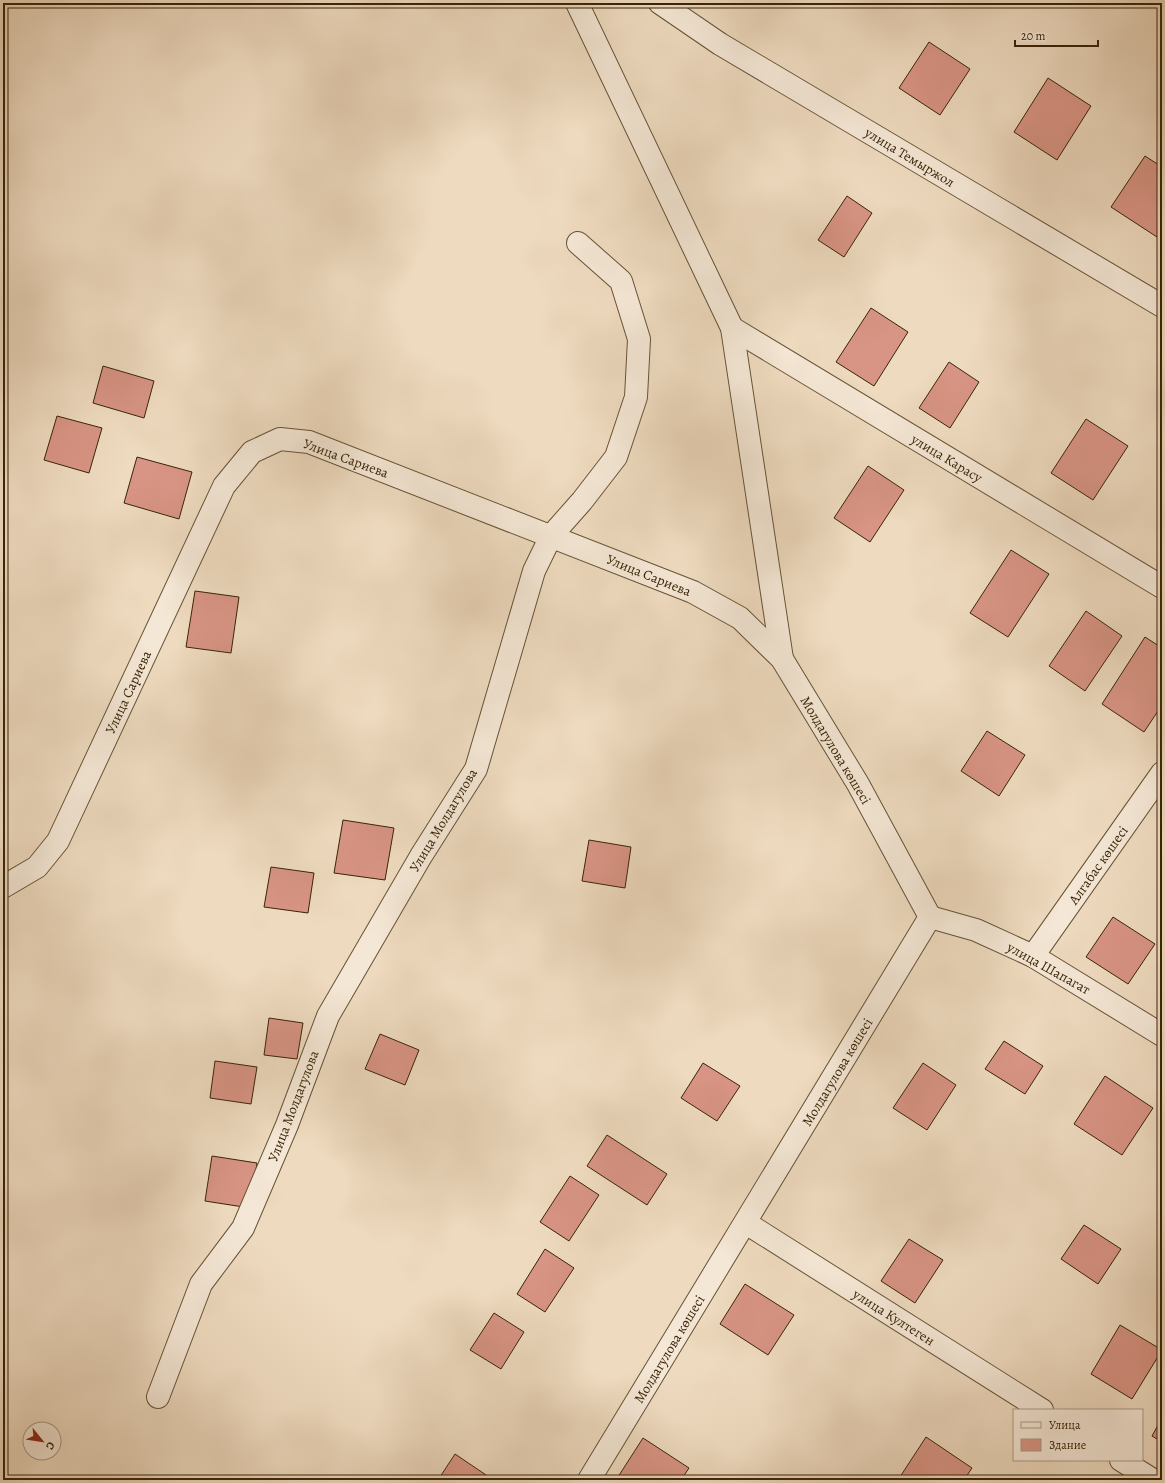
<svg xmlns="http://www.w3.org/2000/svg" width="1165" height="1483" font-family="Alegreya,serif">
	<style>
		.building { fill: #d89484; stroke: #382407 }
		.lines { fill: none; stroke-linecap: round; stroke-linejoin: round }
		.minor-casing { stroke: #665235; stroke-width: 24 }
		.minor { stroke: #f4e7d5; stroke-width: 22 }
		.labels { text-anchor: middle; stroke-width: 3; stroke-linejoin: round; paint-order: stroke }
		.street-label { font-size: 14px; fill: #382407; stroke: #f4e7d5 }
	</style>
	<rect width="100%" height="100%" fill="#eedabf"/>
	<filter id="stains"><feTurbulence type="fractalNoise" baseFrequency=".005" numOctaves="4"/><feColorMatrix values="0 0 0 0 .2 0 0 0 0 .09 0 0 0 0 .02 0 0 0 .5 -.17"/></filter>
	<radialGradient id="worn" r=".72"><stop offset=".6" stop-color="#630" stop-opacity="0"/><stop offset="1" stop-color="#630" stop-opacity=".3"/></radialGradient>
	<!-- building -->
	<g class="building">
		<path d="M929 42 970 69 940 115 899 88Z"/>
		<path d="M1048 78 1091 106 1057 160 1014 132Z"/>
		<path d="M1145 156 1162 167V229L1157 237 1111 207Z"/>
		<path d="M847 196 872 213 844 257 818 240Z"/>
		<path d="M871 308 908 332 874 386 836 362Z"/>
		<path d="M949 362 979 382 950 428 919 408Z"/>
		<path d="M103 366 154 381 144 418 93 403Z"/>
		<path d="M57 416 102 428 89 473 44 460Z"/>
		<path d="M1086 419 1128 446 1093 500 1051 473Z"/>
		<path d="M137 457 192 472 179 519 124 503Z"/>
		<path d="M868 466 904 490 870 542 834 518Z"/>
		<path d="M1011 550 1049 574 1008 637 970 613Z"/>
		<path d="M195 591 239 597 231 653 186 647Z"/>
		<path d="M1086 611 1122 636 1085 691 1049 666Z"/>
		<path d="M1145 637 1162 648V705L1144 732 1102 704Z"/>
		<path d="M987 731 1025 755 999 796 961 771Z"/>
		<path d="M343 820 394 828 385 880 334 873Z"/>
		<path d="M589 840 631 847 625 888 582 881Z"/>
		<path d="M271 867 314 873 308 913 264 907Z"/>
		<path d="M1113 917 1155 944 1128 984 1086 957Z"/>
		<path d="M269 1018 303 1023 297 1059 264 1055Z"/>
		<path d="M380 1034 419 1050 405 1085 365 1069Z"/>
		<path d="M1004 1041 1043 1066 1025 1094 985 1069Z"/>
		<path d="M215 1061 257 1067 251 1104 210 1098Z"/>
		<path d="M703 1063 740 1086 717 1121 681 1098Z"/>
		<path d="M923 1063 956 1085 927 1130 893 1108Z"/>
		<path d="M1105 1076 1153 1108 1122 1155 1074 1124Z"/>
		<path d="M607 1135 667 1174 647 1205 587 1166Z"/>
		<path d="M212 1156 257 1163 250 1208 205 1201Z"/>
		<path d="M570 1176 599 1195 569 1241 540 1222Z"/>
		<path d="M1084 1225 1121 1249 1098 1284 1061 1259Z"/>
		<path d="M909 1239 943 1260 915 1303 881 1281Z"/>
		<path d="M545 1249 574 1268 545 1312 517 1294Z"/>
		<path d="M745 1284 794 1315 768 1355 720 1324Z"/>
		<path d="M494 1313 524 1332 501 1369 470 1350Z"/>
		<path d="M1120 1325 1162 1350 1132 1399 1091 1374Z"/>
		<path d="M1162 1418V1442L1152 1436Z"/>
		<path d="M926 1437 972 1468 964 1480H898Z"/>
		<path d="M643 1438 689 1468 681 1480H616Z"/>
		<path d="M455 1454 492 1479 491 1480H438Z"/>
	</g>
	<g class="lines">
		<defs>
			<g id="minor">
				<path d="M577 3 732 328 782 659"/>
				<path d="M660 3 720 44 1162 306"/>
				<path d="M732 328 1162 587"/>
				<path d="M3 887 37 867 58 841 224 486 252 452 280 439 309 442 693 592 740 618 782 659 858 784 930 917 589 1480"/>
				<path d="M930 917 976 930 1033 956 1162 1035"/>
				<path d="M1033 956 1162 773"/>
				<path d="M746 1223 1042 1410"/>
				<path d="M158 1397 201 1284 243 1228 287 1125 328 1016 421 856 476 769 534 571 551 536 582 501 616 457 636 397 639 339 621 281 578 243"/>
				<path d="M1121 1460 1153 1480"/>
			</g>
		</defs>
		<!-- minor casing -->
		<use href="#minor" class="minor-casing"/>
		<!-- minor -->
		<use href="#minor" class="minor"/>
	</g>
	<g class="labels">
		<!-- street labels -->
		<g class="street-label">
			<text transform="translate(910 157) rotate(31)" y="5">улица Темыржол</text>
			<text transform="translate(346 458) rotate(20)" y="5">Улица Сариева</text>
			<text transform="translate(947 458) rotate(31)" y="5">улица Карасу</text>
			<text transform="translate(649 575) rotate(22)" y="5">Улица Сариева</text>
			<text transform="translate(128 692) rotate(-65)" y="5">Улица Сариева</text>
			<text transform="translate(836 750) rotate(59)" y="5">Молдагулова көшесі</text>
			<text transform="translate(443 820) rotate(-59)" y="5">Улица Молдагулова</text>
			<text transform="translate(1098 865) rotate(-55)" y="5">Алгабас көшесі</text>
			<text transform="translate(1049 968) rotate(29)" y="5">улица Шапагат</text>
			<text transform="translate(837 1072) rotate(-59)" y="5">Молдагулова көшесі</text>
			<text transform="translate(293 1106) rotate(-69)" y="5">Улица Молдагулова</text>
			<text transform="translate(894 1317) rotate(32)" y="5">улица Култеген</text>
			<text transform="translate(669 1349) rotate(-59)" y="5">Молдагулова көшесі</text>
		</g>
	</g>
	<!-- margin -->
	<rect width="1165" height="1483" fill="none" stroke="#eedabf" stroke-width="16"/>
	<rect x="4" y="4" width="1157" height="1475" fill="none" stroke="#382407" stroke-width="2"/>
	<rect x="8" y="8" width="1149" height="1467" fill="none" stroke="#382407"/>
	<!-- legend -->
	<rect x="1013" y="1409" width="130" height="52" fill="#f4e7d5" stroke="#a99983"/>
	<rect x="1021" y="1422" width="20" height="6" fill="#f4e7d5" stroke="#a99983"/>
	<text x="1049" y="1429" font-size="12" fill="#382407">Улица</text>
	<rect x="1021" y="1439" width="20" height="12" fill="#d89484" stroke="#a99983"/>
	<text x="1049" y="1449" font-size="12" fill="#382407">Здание</text>
	<!-- north arrow -->
	<g transform="translate(42 1441) rotate(120)"><circle r="19" fill="#f4e7d5" stroke="#a99983"/>
	<path d="M0-3L7 15L0 10L-7 15Z" fill="#8f2418"/>
	<text y="-6" font-size="11" font-weight="bold" text-anchor="middle" fill="#382407">С</text>
	</g>
	<!-- scale -->
	<path d="M1015 40v6h83v-6" fill="none" stroke="#382407" stroke-width="2"/>
	<text x="1021" y="40" font-size="12" fill="#382407" stroke="#f4e7d5" stroke-width="3" paint-order="stroke">20 m</text>
	<rect width="100%" height="100%" filter="url(#stains)"/>
	<rect width="100%" height="100%" fill="url(#worn)"/>
</svg>
